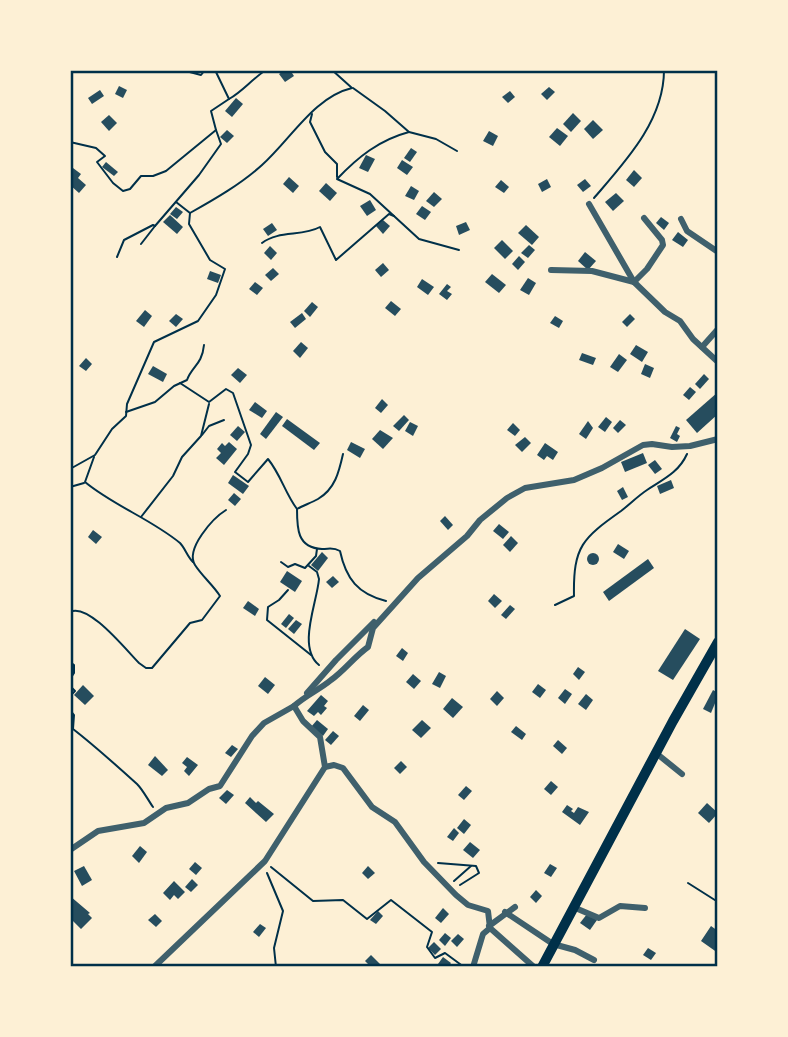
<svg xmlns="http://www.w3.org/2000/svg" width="788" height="1037" font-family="'Titillium Web',sans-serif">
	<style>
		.building { fill: #264d5e }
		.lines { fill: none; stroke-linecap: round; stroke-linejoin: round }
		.path { stroke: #003049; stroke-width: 2 }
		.minor { stroke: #3f606c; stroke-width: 6 }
		.primary { stroke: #003049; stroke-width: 10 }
		.neatline { fill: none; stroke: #003049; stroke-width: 2.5 }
	</style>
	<rect width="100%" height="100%" fill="#fdf0d5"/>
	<!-- building -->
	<g class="building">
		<path d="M285 70H290L294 76 285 82 279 74Z"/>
		<path d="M119 86 127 90 123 98 115 94Z"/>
		<path d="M549 87 555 92 547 100 541 94Z"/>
		<path d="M100 90 104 96 92 104 88 98Z"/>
		<path d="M510 91 515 97 508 103 502 97Z"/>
		<path d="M236 98 243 104 232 117 225 111Z"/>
		<path d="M573 113 581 121 571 132 563 124Z"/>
		<path d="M109 115 117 123 109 131 101 122Z"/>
		<path d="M593 120 603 130 593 139 584 129Z"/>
		<path d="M557 128 568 136 560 146 549 137Z"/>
		<path d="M227 130 234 136 227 143 220 137Z"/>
		<path d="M489 131 498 136 493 146 483 141Z"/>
		<path d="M411 148 417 152 410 162 404 158Z"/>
		<path d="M366 155 375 159 368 172 359 168Z"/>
		<path d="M402 160 413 167 407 175 397 168Z"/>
		<path d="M106 162 118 172 114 176 102 167Z"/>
		<path d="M73 168 81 174 78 178 86 185 79 193 70 185V172Z"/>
		<path d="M634 170 642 178 634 187 626 180Z"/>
		<path d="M289 177 299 186 293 193 283 184Z"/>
		<path d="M547 179 551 187 542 192 538 184Z"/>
		<path d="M585 179 591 186 583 192 577 185Z"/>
		<path d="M501 180 509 187 504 193 495 187Z"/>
		<path d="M326 183 337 193 330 201 319 191Z"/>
		<path d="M411 186 419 191 414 200 405 196Z"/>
		<path d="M434 192 442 199 434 207 426 201Z"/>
		<path d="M616 193 624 201 613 211 605 202Z"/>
		<path d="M370 200 376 210 367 216 360 206Z"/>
		<path d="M422 206 431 212 425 220 416 214Z"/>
		<path d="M176 207 183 212 177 219 170 214Z"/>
		<path d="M170 215 183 227 177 234 163 222Z"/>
		<path d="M661 217 669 223 664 230 656 223Z"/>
		<path d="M383 220 390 226 383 234 376 226Z"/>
		<path d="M466 222 470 230 459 235 456 226Z"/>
		<path d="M272 223 277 230 268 236 263 229Z"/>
		<path d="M526 225 539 237 532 245 518 233Z"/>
		<path d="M678 232 688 240 683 247 672 240Z"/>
		<path d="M502 240 513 251 505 259 494 248Z"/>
		<path d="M529 245 535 250 528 258 521 253Z"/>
		<path d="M270 246 277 253 271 260 264 253Z"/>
		<path d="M585 252 596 261 588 270 578 261Z"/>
		<path d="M519 256 525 262 518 270 512 264Z"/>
		<path d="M383 263 389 270 381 277 375 270Z"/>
		<path d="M273 268 279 274 271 281 265 275Z"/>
		<path d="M210 271 221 275 218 283 207 279Z"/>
		<path d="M492 274 506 285 499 293 485 282Z"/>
		<path d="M528 278 536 283 529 295 520 290Z"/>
		<path d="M422 279 434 287 428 295 417 287Z"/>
		<path d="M255 282 263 288 257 295 249 289Z"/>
		<path d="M447 284 451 287 447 291 452 294 447 300 439 294Z"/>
		<path d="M391 301 401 309 395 316 385 308Z"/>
		<path d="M312 302 318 307 310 317 304 311Z"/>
		<path d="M145 310 152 316 144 327 136 321Z"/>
		<path d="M302 313 306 319 295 328 290 322Z"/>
		<path d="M176 314 183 319 176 327 169 321Z"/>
		<path d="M630 314 635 319 627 327 622 322Z"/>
		<path d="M555 316 563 321 559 328 550 323Z"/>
		<path d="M301 342 308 348 300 358 293 351Z"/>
		<path d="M636 345 648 352 642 362 630 354Z"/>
		<path d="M582 353 596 358 593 365 579 360Z"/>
		<path d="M619 354 627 360 618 372 610 367Z"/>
		<path d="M86 358 92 364 86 371 79 366Z"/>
		<path d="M645 364 654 368 650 378 641 374Z"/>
		<path d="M153 366 167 374 163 382 148 374Z"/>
		<path d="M238 368 247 375 240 383 231 375Z"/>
		<path d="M704 374 709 379 700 389 695 384Z"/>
		<path d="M690 387 696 392 689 400 683 395Z"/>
		<path d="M718 392V414L697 433 686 420Z"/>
		<path d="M382 399 388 405 381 413 375 408Z"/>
		<path d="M255 402 267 411 262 418 249 410Z"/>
		<path d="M276 412 283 417 266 439 260 434Z"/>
		<path d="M404 415 409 420 399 431 393 426Z"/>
		<path d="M606 417 612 422 605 432 598 427Z"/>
		<path d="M287 419 320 443 314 450 282 426Z"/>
		<path d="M620 420 626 425 618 433 613 428Z"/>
		<path d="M588 421 593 428 586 439 579 434Z"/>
		<path d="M410 422 418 426 413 436 405 431Z"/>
		<path d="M513 423 520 430 515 436 507 430Z"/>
		<path d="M238 426 245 432 237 441 230 435Z"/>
		<path d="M676 426 680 428 677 434 680 436 677 442 670 438Z"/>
		<path d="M380 430 393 438 383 449 372 439Z"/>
		<path d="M525 437 531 443 522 452 515 445Z"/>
		<path d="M229 442 237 449 224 465 216 458 221 453 217 449 222 443 225 446Z"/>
		<path d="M351 442 365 449 360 458 347 450Z"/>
		<path d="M545 443 558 452 553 460 547 456 544 460 537 455Z"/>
		<path d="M643 453 647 463 625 472 621 462Z"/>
		<path d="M655 460 662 469 655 474 648 465Z"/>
		<path d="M233 475 249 486 243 494 228 483Z"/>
		<path d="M671 480 674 488 660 494 657 486Z"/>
		<path d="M623 487 628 497 622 500 617 491Z"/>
		<path d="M234 493 241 499 235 506 228 500Z"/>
		<path d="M445 516 453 525 448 530 440 521Z"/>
		<path d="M499 524 509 532 503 539 493 531Z"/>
		<path d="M93 530 102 537 96 544 88 537Z"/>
		<path d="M511 536 518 543 510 552 503 545Z"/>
		<path d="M618 544 629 551 624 559 613 552Z"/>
		<path d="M322 552 328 558 318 571 311 565Z"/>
		<circle cx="593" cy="559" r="6"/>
		<path d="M648 559 654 568 609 601 603 592Z"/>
		<path d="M287 571 302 581 295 592 280 582Z"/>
		<path d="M333 576 339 582 332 588 326 582Z"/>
		<path d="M494 594 502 601 495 608 488 601Z"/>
		<path d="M248 601 259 609 255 616 243 608Z"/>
		<path d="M510 605 515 609 506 619 501 615Z"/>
		<path d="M289 614 294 618 286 628 281 624Z"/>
		<path d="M296 620 302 624 294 634 288 629Z"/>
		<path d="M685 629 700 639 673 680 658 671Z"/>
		<path d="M402 648 408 653 403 661 396 656Z"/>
		<path d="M578 667 585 672 579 680 573 674Z"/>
		<path d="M439 672 446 676 440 688 432 684Z"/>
		<path d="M413 674 421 681 414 689 406 682Z"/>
		<path d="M265 677 275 685 268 694 258 686Z"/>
		<path d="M538 684 546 690 540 698 532 692Z"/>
		<path d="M83 685 94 696 85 705 74 695Z"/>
		<path d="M565 689 572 694 565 704 558 698Z"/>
		<path d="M713 690 718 693V696L711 713 703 709Z"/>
		<path d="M497 691 504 698 497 706 490 699Z"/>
		<path d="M586 694 593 700 586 710 578 704Z"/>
		<path d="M321 695 328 701 324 706 327 708 321 715 318 712 314 716 307 711Z"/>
		<path d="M452 698 463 707 453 718 443 709Z"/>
		<path d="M363 705 369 710 360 721 354 716Z"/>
		<path d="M317 720 328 729 323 736 311 727Z"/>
		<path d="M422 720 431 728 421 738 412 730Z"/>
		<path d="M516 726 526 734 522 740 511 732Z"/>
		<path d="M333 731 339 736 331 745 325 740Z"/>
		<path d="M558 740 567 748 562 754 553 746Z"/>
		<path d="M232 745 238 749 231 757 225 753Z"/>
		<path d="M155 756 168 770 162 776 148 765Z"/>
		<path d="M187 757 198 765 189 776 184 771 187 767 182 763Z"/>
		<path d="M401 761 407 767 400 774 394 768Z"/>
		<path d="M551 781 558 787 551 795 544 789Z"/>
		<path d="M466 786 472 791 464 800 458 795Z"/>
		<path d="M227 790 234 795 226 804 219 798Z"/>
		<path d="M250 797 256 803 258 801 274 814 266 822 245 803Z"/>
		<path d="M707 803 718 813 709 823 698 813Z"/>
		<path d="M567 805 573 809 571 811 574 813 578 807 589 812 580 825 562 812Z"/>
		<path d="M464 819 471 825 464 834 457 828Z"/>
		<path d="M454 828 459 833 453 841 447 837Z"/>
		<path d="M470 842 480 850 473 858 463 850Z"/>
		<path d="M140 846 147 852 139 863 132 856Z"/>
		<path d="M195 862 202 868 196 875 189 869Z"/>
		<path d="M550 864 557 868 551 877 544 873Z"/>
		<path d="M84 866 92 880 82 886 74 871Z"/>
		<path d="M368 866 375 873 368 879 362 873Z"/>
		<path d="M192 879 198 885 191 892 185 887Z"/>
		<path d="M174 881 185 892 178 899 174 895 170 900 163 893Z"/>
		<path d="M536 890 542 896 536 903 530 897Z"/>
		<path d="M70 896 90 913 88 914 92 918 81 929 70 918Z"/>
		<path d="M443 908 449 914 441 923 435 918Z"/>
		<path d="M378 911 383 916 376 924 370 920Z"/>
		<path d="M155 914 162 921 156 927 148 920Z"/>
		<path d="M587 914 597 920 590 930 580 923Z"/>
		<path d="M260 924 266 928 259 937 253 932Z"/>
		<path d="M711 926 718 931 716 935 718 937V953L701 941Z"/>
		<path d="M445 933 451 938 445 946 439 940Z"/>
		<path d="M458 934 464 939 457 947 451 941Z"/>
		<path d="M434 942 441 949 435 955 428 948Z"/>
		<path d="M648 948 656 953 651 960 643 955Z"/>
		<path d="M371 955 380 964 377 967H371L365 961Z"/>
		<path d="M443 957 451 963 448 967H442L438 964Z"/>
	</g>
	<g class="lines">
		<!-- path -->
		<g class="path">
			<path d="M182 70 201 75 205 70"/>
			<path d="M353 88 385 111 409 132 436 139 457 151"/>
			<path d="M229 99C243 91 252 79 266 70"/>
			<path d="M312 114 310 122 325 152 337 164V177"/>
			<path d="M409 132C379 140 358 157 337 179L370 194 419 239 459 250"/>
			<path d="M70 142 96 148 105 156 97 162 113 183 123 191 130 189 141 176H153L166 171 216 130 211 111 229 99 215 70"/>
			<path d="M594 198C625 162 664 121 664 70"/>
			<path d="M176 202 190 213C215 199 241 184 262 165 291 139 314 97 352 88L332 70"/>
			<path d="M155 226 199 175 221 144 216 130"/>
			<path d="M262 243C279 230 302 237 320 227L336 260 389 214 394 216"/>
			<path d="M117 257 124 240 153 225 155 226 141 244"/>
			<path d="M180 383 209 402 226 389 233 393 251 445 248 454 235 472 248 482 268 459C281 475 285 493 297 509"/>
			<path d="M126 412 155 402 174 386 187 380C192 366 202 365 204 345"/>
			<path d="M202 435 209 426 224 420"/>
			<path d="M343 454C339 472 335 489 318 499 311 503 304 505 297 509 297 528 297 548 322 549 330 549 333 547 340 551 346 579 358 594 386 601"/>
			<path d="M94 457 85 482C114 506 151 519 180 543 185 548 187 556 193 562"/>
			<path d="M70 469 95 455 112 429 126 416 127 404 154 342 198 321 216 295 225 269 210 260 189 224 190 213"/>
			<path d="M70 487 84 483"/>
			<path d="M141 517 173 476 182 457 201 436 209 404"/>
			<path d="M281 562 288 567 295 564 305 568 316 556 317 549"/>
			<path d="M309 566 317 572 319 579C317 603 297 647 319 665"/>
			<path d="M288 590 279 600 268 607 267 620 311 655"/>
			<path d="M555 605 574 596C573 546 583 538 621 511 630 504 638 496 647 490 664 479 679 472 687 454"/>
			<path d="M70 612C88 602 126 650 139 663L146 668H152L190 623 202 620 220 596C213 585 202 576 195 565 185 549 213 518 226 510"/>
			<path d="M70 615V620"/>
			<path d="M70 662 74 665V673L70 679"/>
			<path d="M70 686 75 691 70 696"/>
			<path d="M70 710 74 715 73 729"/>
			<path d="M70 730 73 729C95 746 116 765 137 784 143 790 148 800 153 807"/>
			<path d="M438 863 476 866 479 873 460 885"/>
			<path d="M271 867 313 901 343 900 367 919 391 900 432 932 427 947 435 958 445 953 464 967"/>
			<path d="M267 873 283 911 274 948 276 967"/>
			<path d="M454 881 471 866"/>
			<path d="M688 883 718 902"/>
		</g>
		<!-- minor -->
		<g class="minor">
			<path d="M589 204 634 282 665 312 680 321 693 339 718 362"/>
			<path d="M681 219 687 231 718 252"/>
			<path d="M551 270 592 271 634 282"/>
			<path d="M634 282 647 269 663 245 662 240 644 218"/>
			<path d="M702 347 718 329"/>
			<path d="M307 693 336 660 374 622"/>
			<path d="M656 753 682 774"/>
			<path d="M325 767 334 765 343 768 372 807 395 822 424 862 456 895 468 905 488 911 490 928 483 934 473 967"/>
			<path d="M70 850 98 831 144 823 166 808 188 803 209 789 220 786 252 736 264 723 294 706"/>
			<path d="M573 907 599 918 620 906 645 908"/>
			<path d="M505 912 553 944 575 950 594 960"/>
			<path d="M489 926 515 907"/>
			<path d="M490 928 534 967"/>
			<path d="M154 967 265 861 325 767 320 737 303 721 294 706C306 695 319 690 331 680 344 671 354 657 368 647L373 628 418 578 467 536 480 520 507 498 525 488 574 480 602 468 643 445 652 444 672 447 690 446 718 439"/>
		</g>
		<!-- primary -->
		<path class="primary" d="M542 967 673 721 718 642"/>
	</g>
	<!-- border -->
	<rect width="788" height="1037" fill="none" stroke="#fdf0d5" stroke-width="144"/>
	<rect x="72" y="72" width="644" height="893" class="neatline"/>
</svg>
